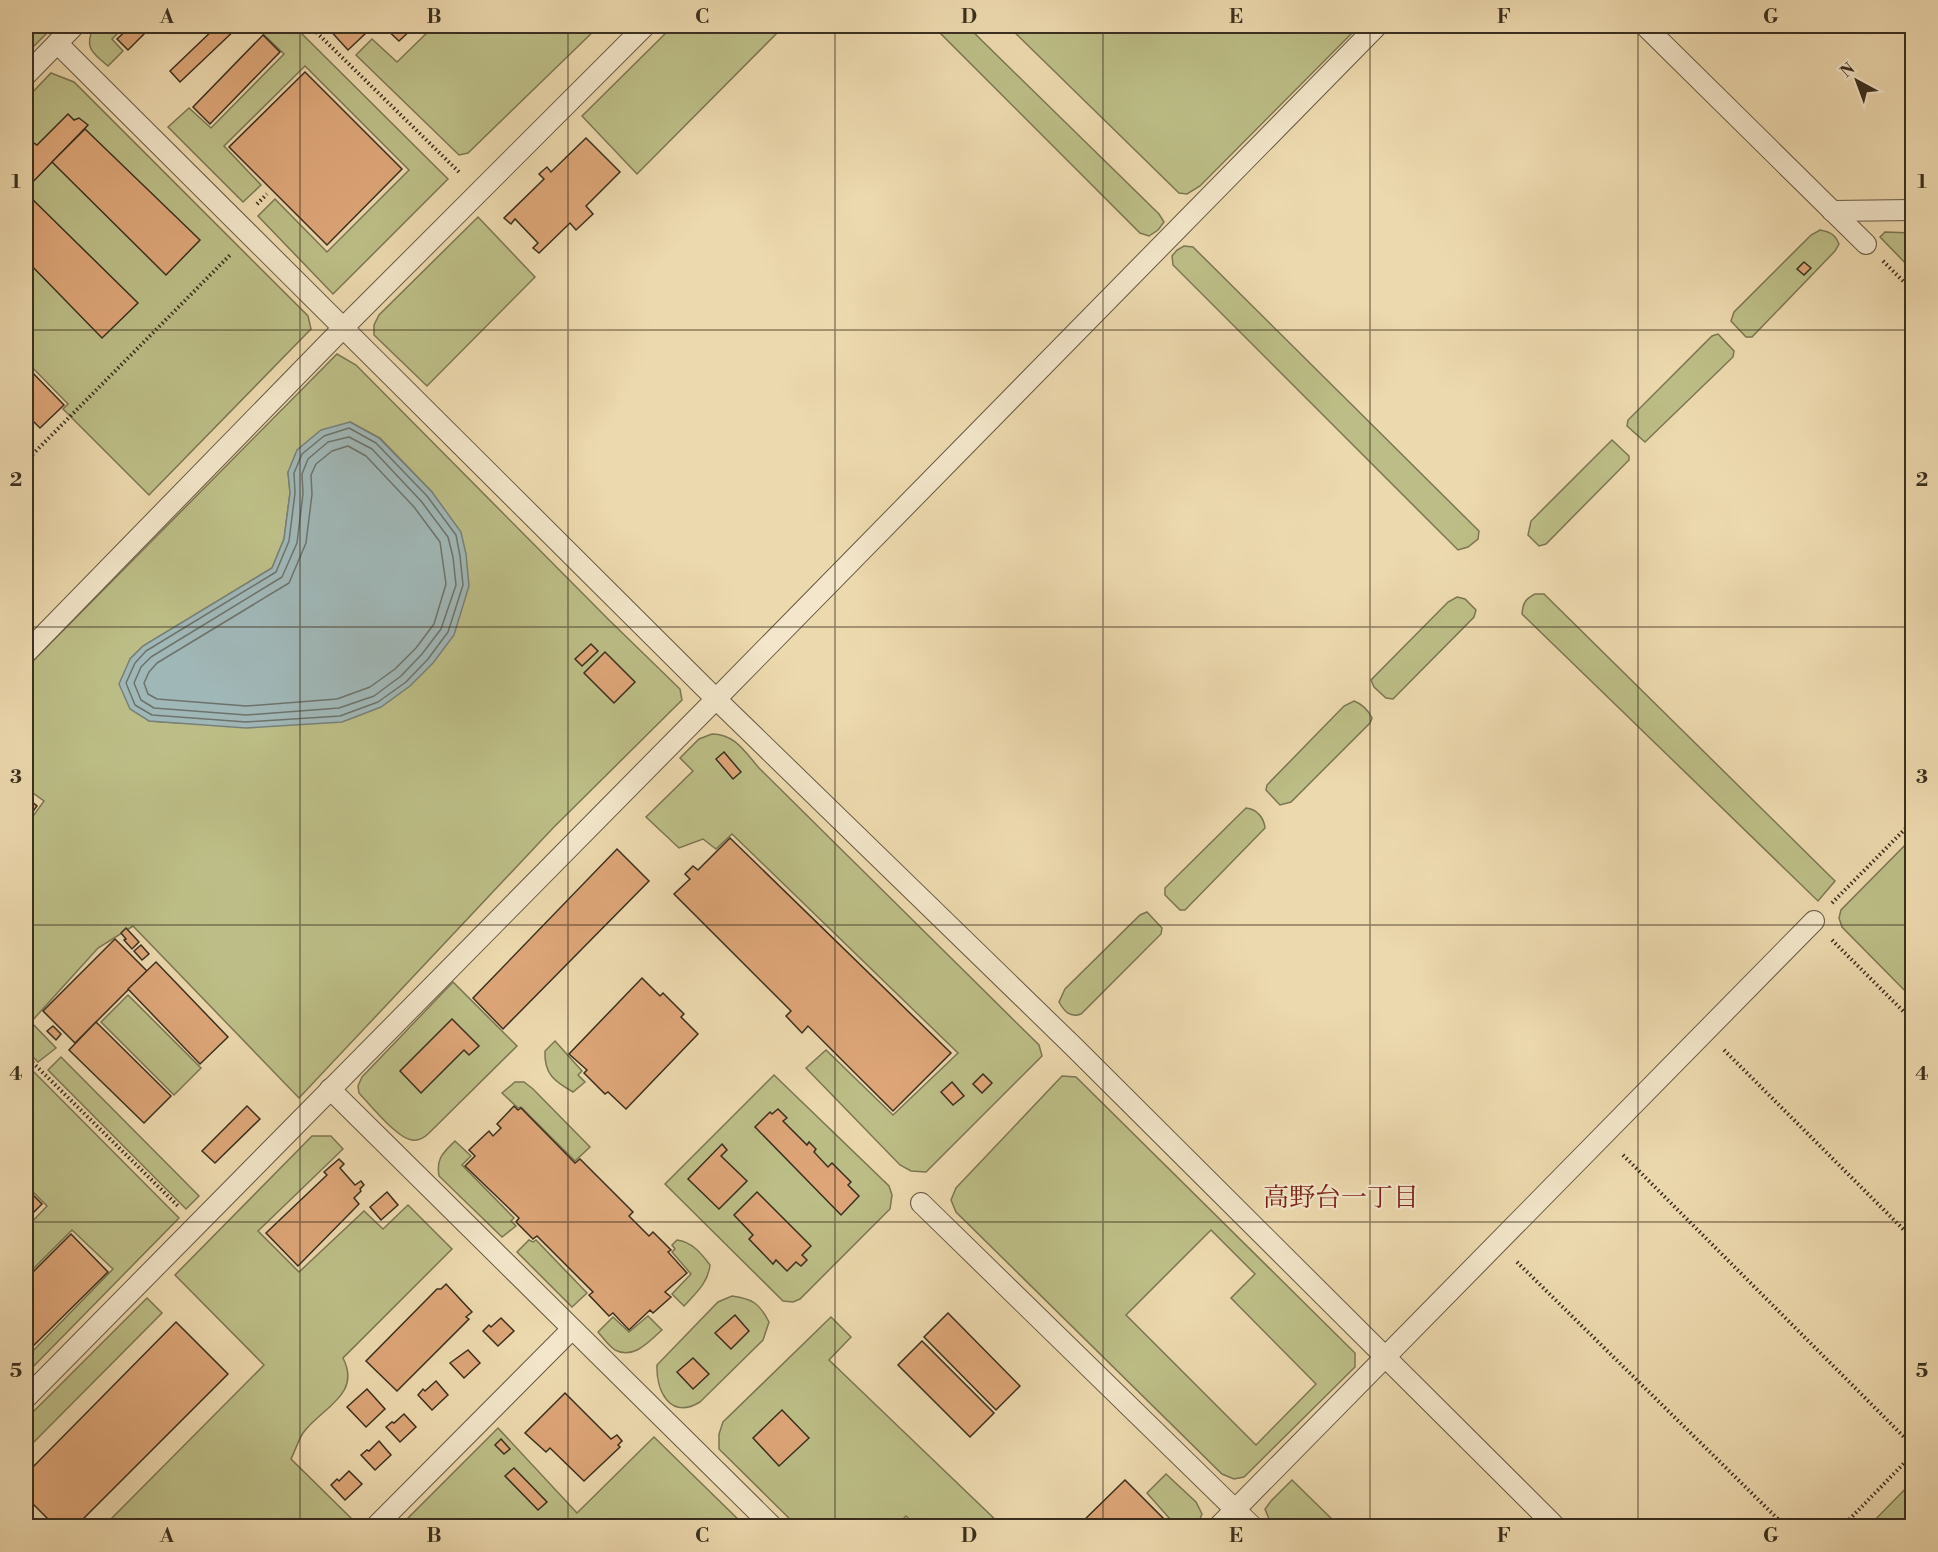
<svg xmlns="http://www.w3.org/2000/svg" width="1938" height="1552" font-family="'Libre Bodoni','Noto Serif JP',serif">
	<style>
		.green { fill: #bdbe87; stroke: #7c7653; stroke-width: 1.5; fill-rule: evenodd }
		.water { fill: #a0b7b7; stroke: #77817a; stroke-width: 1.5 }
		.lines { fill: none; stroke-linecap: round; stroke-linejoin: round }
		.shore { stroke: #6d736b; stroke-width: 1.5 }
		.building { fill: #dea678; stroke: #3a2f1f; stroke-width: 1.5 }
		.lane-casing { stroke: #675a43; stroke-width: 22 }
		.path { stroke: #3a2f1f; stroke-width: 4; stroke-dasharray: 1.5 3; stroke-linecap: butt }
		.lane { stroke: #f3e6ca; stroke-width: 20 }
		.grid { fill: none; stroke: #3a2f1f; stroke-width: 1.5; stroke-opacity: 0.55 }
		.labels { text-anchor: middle; stroke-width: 4.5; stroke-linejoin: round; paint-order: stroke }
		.neighbourhood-label { font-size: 26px; fill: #7a1f14; stroke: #f3e6ca }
		.neatline { fill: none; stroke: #3a2f1f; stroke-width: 2 }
		.grid-label { font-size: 20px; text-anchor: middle; font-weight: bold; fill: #3a2f1f }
	</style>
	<rect width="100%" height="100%" fill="#edd9ae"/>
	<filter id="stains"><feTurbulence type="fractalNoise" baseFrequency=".00333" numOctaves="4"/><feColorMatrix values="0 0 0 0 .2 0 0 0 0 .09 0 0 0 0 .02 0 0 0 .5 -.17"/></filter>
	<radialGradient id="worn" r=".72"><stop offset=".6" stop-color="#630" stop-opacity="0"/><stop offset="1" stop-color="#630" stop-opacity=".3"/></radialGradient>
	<!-- green -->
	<g class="green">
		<path d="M26 26H54L26 54Z"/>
		<path d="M94 26H125L112 39 123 51 108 66C91 52 84 47 94 26Z"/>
		<path d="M264 26H294L448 179 333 294 258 216 275 199 327 252 409 170 305 66 224 146 261 185 243 202 168 127 189 108 211 128 284 54 259 30Z"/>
		<path d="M434 26H599L468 153 459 155 356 55 372 39 397 62Z"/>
		<path d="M673 26H784L637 174 582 116Z"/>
		<path d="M933 26H967L1159 214 1164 222 1158 230 1149 236 1140 233Z"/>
		<path d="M1008 26H1359L1200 186 1187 194 1179 193Z"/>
		<path d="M51 73 74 82 308 316 311 329 149 495 63 409 68 404 26 361V99Z"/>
		<path d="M478 217 535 277 427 386 374 335V325L379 315Z"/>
		<path d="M1820 230C1830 232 1835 234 1839 244L1835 251 1752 337H1746L1731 321 1734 312 1811 235Z"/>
		<path d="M1885 232 1912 233V270L1880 237Z"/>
		<path d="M1184 246 1193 247 1479 531 1478 539 1468 547 1458 550 1173 265 1172 256 1177 250Z"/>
		<path d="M1718 334 1734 351 1733 357 1645 442 1627 426 1628 420 1712 336Z"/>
		<path d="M337 354 356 365 609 620 680 689 682 700 553 828 299 1098 133 926 98 948 31 1022 56 1048 38 1062 26 1050V826L44 801 26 788V668ZM350 422 380 438 432 492 179 723 149 721 130 659 143 646 272 568 284 539 290 493 288 472Z"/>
		<path d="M1612 440 1629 456V460L1546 544 1539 546 1528 535 1531 521Z"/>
		<path d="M1535 594H1544L1835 881 1818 901 1522 614C1523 603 1525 599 1535 594Z"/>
		<path d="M1457 597 1465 599 1476 610 1474 617 1393 699 1386 698 1374 687 1371 680 1448 602Z"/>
		<path d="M1354 701C1362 704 1368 710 1372 718L1370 723 1291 802 1280 805 1266 790 1267 785 1344 706Z"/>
		<path d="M712 734C735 734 745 752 759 768L1039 1045 1042 1056 926 1172 911 1171 900 1165 806 1068 826 1050 893 1115 958 1053 732 834 716 849 703 839 679 848 646 817 693 771 680 758 699 739Z"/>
		<path d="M1246 808C1257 809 1264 818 1265 828L1185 910H1180L1165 895V888Z"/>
		<path d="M1912 838V998L1842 927 1839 918 1841 910Z"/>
		<path d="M1147 912 1162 928 1161 934 1081 1014C1070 1018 1064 1011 1059 1002L1065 989 1140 915Z"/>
		<path d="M453 982 517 1046 429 1133C424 1138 419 1141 412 1140 397 1138 370 1105 359 1093L358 1086 362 1077Z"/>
		<path d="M128 995 201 1068 174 1095 101 1022Z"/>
		<path d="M555 1041 582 1071 578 1075 585 1082 573 1092C554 1081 544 1074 545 1051Z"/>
		<path d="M61 1057 199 1196 186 1209 48 1070Z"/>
		<path d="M26 1064 179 1218 26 1374V1358L113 1269 72 1230 26 1276V1228L47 1206 26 1185Z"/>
		<path d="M774 1075 889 1186 892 1195 890 1209 800 1299 793 1302 783 1301 665 1184Z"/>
		<path d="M1062 1076 1076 1077 1355 1353V1367L1244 1477 1234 1479 1222 1474 956 1212 951 1200 956 1188ZM1211 1230 1255 1274 1231 1298 1316 1384 1256 1445 1126 1315Z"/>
		<path d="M515 1082H524L533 1089 590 1147 575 1161 521 1107 518 1108 502 1093Z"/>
		<path d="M312 1136H331L343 1149 258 1231 299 1272 364 1211 383 1229 408 1205 452 1249 343 1358C362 1395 321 1408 303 1433 298 1441 295 1451 291 1459L355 1522 351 1526H104L264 1365 175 1275Z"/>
		<path d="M455 1141 471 1156 462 1165 514 1218 511 1221 516 1226 502 1237 439 1176C436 1158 443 1153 455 1141Z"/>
		<path d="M529 1240 533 1242 536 1240 587 1293 572 1307 517 1252Z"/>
		<path d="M677 1240C692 1242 701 1253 710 1265 708 1283 696 1293 684 1306L672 1294 691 1274 672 1252 675 1249 672 1245Z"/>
		<path d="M732 1296C753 1299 759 1303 769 1322L763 1340 700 1402C670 1420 656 1391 657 1365L718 1302Z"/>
		<path d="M147 1298 162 1313 26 1450V1419Z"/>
		<path d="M648 1316 662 1330C649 1341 634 1360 615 1350 609 1346 603 1338 598 1332L613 1317 629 1332Z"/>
		<path d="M831 1317 851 1337 829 1360 1002 1526H917L906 1516 896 1526H797L719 1449V1434L723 1422Z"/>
		<path d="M498 1428 577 1513 654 1437 745 1526H400Z"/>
		<path d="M1166 1474 1196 1502 1202 1514 1197 1526H1163L1170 1519 1147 1493Z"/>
		<path d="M1292 1480 1339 1526H1276L1269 1519 1265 1509 1271 1501Z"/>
		<path d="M1912 1482V1526H1869Z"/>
	</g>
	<!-- water -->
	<path class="water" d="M350 422 379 438 432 492 461 532 466 554 469 586 454 635 433 663 410 686 381 707 363 714 342 722 246 728 149 721 130 709 119 684 130 659 143 646 272 568 284 539 290 493 288 472 297 450 321 430Z"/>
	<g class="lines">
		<!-- shore -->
		<g class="shore">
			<path d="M349 428 376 443 427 496 456 535 460 556 463 585 448 632 428 659 406 682 378 702 340 716 246 722 152 715 135 705 126 683 135 663 146 651 276 572 289 541 295 493 294 473 302 454 324 436Z"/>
			<path d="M349 437 372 449 421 501 448 537 453 557 456 585 441 629 422 654 401 676 374 696 339 708 246 715 154 708 141 700 134 683 141 667 151 657 282 577 297 543 303 494 302 474 308 459 328 442Z"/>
			<path d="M348 446 366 456 414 507 440 542 446 584 434 624 416 648 395 669 370 687 337 699 246 706 157 699 148 694 144 683 149 672 157 663 289 583 306 543 312 494 311 475 316 464 332 451Z"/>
		</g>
	</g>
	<!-- building -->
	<g class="building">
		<path d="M131 26H152L128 50 117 39Z"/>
		<path d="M217 26H239L180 82 170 71Z"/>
		<path d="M326 26H358L366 33 348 50Z"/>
		<path d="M383 26H415L399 41Z"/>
		<path d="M263 35 280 52 210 124 193 107Z"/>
		<path d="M305 72 402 169 327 245 229 147Z"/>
		<path d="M68 114 74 120 79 118 88 125 26 189V140L28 139 37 145Z"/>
		<path d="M85 129 200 240 166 275 52 162Z"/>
		<path d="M586 138 620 172 586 206 593 214 576 230 570 223 539 253 533 248 538 243 515 219 511 224 504 218 544 179 539 174 547 167 551 172Z"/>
		<path d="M26 193 138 303 102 338 26 260Z"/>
		<path d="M1804 262 1811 268 1804 275 1797 269Z"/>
		<path d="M26 366 64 405 40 428 26 414Z"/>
		<path d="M591 644 598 651 582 666 575 659Z"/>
		<path d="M605 652 635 682 614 703 584 673Z"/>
		<path d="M724 752 741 772 733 779 716 759Z"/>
		<path d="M26 797 37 806 26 821Z"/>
		<path d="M730 838 951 1053 893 1111 808 1026 802 1033 786 1016 791 1011 674 894 690 879 685 874 693 866 698 870Z"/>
		<path d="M617 849 649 881 503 1029 473 998Z"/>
		<path d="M126 928 139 942 132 949 124 940 126 939 121 933Z"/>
		<path d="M115 939 147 971 75 1043 43 1011Z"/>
		<path d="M141 945 149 954 142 960 134 951Z"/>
		<path d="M156 962 228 1037 200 1064 128 989Z"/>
		<path d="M642 978 660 996 663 993 684 1014 681 1017 698 1034 626 1109 608 1092 605 1094 584 1073 587 1070 569 1054Z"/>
		<path d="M452 1019 479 1046 469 1055 464 1050 421 1093 400 1071Z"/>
		<path d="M96 1022 171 1096 144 1123 69 1050Z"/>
		<path d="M53 1026 61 1034 56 1040 47 1031Z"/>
		<path d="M983 1074 992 1083 982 1093 973 1084Z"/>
		<path d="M952 1082 964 1096 953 1105 941 1092Z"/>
		<path d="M247 1106 260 1119 215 1163 202 1151Z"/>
		<path d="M514 1106 518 1110 521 1108 575 1163 580 1159 633 1212 629 1216 649 1236 653 1232 671 1250 668 1252 687 1273 665 1292 671 1297 653 1313 650 1310 629 1330 613 1313 609 1316 589 1295 593 1292 537 1236 533 1239 516 1222 519 1218 465 1166 475 1156 469 1150 489 1131 493 1136 501 1128 497 1124Z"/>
		<path d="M778 1109 787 1118 783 1121 807 1145 809 1142 816 1149 814 1152 828 1167 832 1163 851 1182 848 1185 859 1196 841 1215 755 1127 770 1112 772 1114Z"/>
		<path d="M722 1144 727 1150 721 1156 747 1181 719 1209 688 1179Z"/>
		<path d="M339 1159 344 1164 340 1168 355 1185 361 1181 364 1185 360 1189 361 1191 354 1198 359 1204 298 1266 266 1233 327 1175 324 1172Z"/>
		<path d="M26 1188 42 1204 26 1220Z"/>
		<path d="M387 1192 398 1205 381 1220 370 1207Z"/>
		<path d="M757 1192 811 1246 802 1255 807 1260 801 1266 796 1262 787 1271 776 1260 773 1264 749 1239 753 1235 734 1215Z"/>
		<path d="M71 1234 108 1272 26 1353V1279Z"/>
		<path d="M446 1284 472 1312 466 1317 469 1319 397 1391 366 1361 437 1289H441Z"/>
		<path d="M948 1313 1020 1386 996 1410 924 1337Z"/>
		<path d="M735 1315 749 1331 731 1349 715 1333Z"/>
		<path d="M501 1318 514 1331 498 1346 483 1331 489 1325 491 1327Z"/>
		<path d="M176 1322 228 1374 76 1526H55L26 1497V1474Z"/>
		<path d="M922 1341 994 1413 970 1437 898 1365Z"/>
		<path d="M468 1350 480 1363 464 1378 450 1363Z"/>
		<path d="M693 1358 709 1374 693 1389 677 1372Z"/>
		<path d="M436 1381 448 1395 432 1410 418 1395 423 1389 425 1391Z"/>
		<path d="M367 1389 385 1409 366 1427 347 1407Z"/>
		<path d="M565 1393 611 1439 617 1435 622 1441 618 1445 620 1447 584 1481 550 1448 546 1452 525 1433Z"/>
		<path d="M782 1410 809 1438 779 1466 753 1438Z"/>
		<path d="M404 1414 416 1427 400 1442 386 1427 392 1422 394 1423Z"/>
		<path d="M501 1439 510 1449 504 1454 495 1445Z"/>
		<path d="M379 1441 391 1455 375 1470 361 1455 367 1450 369 1451Z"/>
		<path d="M514 1468 547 1502 538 1510 505 1476Z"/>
		<path d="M349 1471 362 1484 345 1500 331 1485 337 1479 339 1481Z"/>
		<path d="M1125 1480 1163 1518 1154 1526H1078Z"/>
	</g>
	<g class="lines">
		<defs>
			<g id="lane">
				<path d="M1645 26 1866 244"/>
				<path d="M57 43 716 699 1074 1047 1555 1526"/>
				<path d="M26 75 74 26"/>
				<path d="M1832 211 1912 210"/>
				<path d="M26 653 343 328 645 26"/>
				<path d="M330 1089 772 1526"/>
				<path d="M921 1203 1252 1526"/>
				<path d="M26 1398 716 699 1377 26"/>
				<path d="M376 1526 572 1329"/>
				<path d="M1219 1526 1814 921"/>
			</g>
		</defs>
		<!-- lane casing -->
		<use href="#lane" class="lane-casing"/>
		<!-- path -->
		<g class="path">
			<path d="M310 26 459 172"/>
			<path d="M257 204 267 194"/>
			<path d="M1883 261 1912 290"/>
			<path d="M26 461 230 255"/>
			<path d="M1832 903 1912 822"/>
			<path d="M1832 940 1912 1020"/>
			<path d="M1724 1050 1912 1238"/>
			<path d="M26 1056 179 1207"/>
			<path d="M1623 1155 1912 1445"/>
			<path d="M1517 1262 1785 1526"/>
			<path d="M1843 1526 1912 1455"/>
		</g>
		<!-- lane -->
		<use href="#lane" class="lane"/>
	</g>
	<!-- grid -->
	<path class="grid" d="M300 26V1526M568 26V1526M835 26V1526M1103 26V1526M1370 26V1526M1638 26V1526M26 330H1912M26 627H1912M26 925H1912M26 1222H1912"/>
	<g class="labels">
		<!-- neighbourhood labels -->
		<g class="neighbourhood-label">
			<text x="1341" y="1206">高野台一丁目</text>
		</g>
	</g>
	<!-- margin -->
	<rect width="1938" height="1552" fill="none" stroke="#edd9ae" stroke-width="66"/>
	<!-- north arrow -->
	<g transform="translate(1857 81) rotate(319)" stroke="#f3e6ca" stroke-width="4.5" paint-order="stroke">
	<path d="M0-4.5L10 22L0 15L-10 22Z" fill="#3a2f1f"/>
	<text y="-9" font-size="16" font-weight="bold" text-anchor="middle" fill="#3a2f1f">N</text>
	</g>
	<rect x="33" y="33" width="1872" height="1486" class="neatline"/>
	<g class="grid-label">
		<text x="167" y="23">A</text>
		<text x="434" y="23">B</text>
		<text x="702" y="23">C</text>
		<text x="969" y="23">D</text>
		<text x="1236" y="23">E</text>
		<text x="1504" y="23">F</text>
		<text x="1771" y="23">G</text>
		<text x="16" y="188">1</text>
		<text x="1922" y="188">1</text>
		<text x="16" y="486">2</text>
		<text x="1922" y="486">2</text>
		<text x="16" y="783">3</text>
		<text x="1922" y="783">3</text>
		<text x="16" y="1080">4</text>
		<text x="1922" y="1080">4</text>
		<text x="16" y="1377">5</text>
		<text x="1922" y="1377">5</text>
		<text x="167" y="1542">A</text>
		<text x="434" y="1542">B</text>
		<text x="702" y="1542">C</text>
		<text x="969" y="1542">D</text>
		<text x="1236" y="1542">E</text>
		<text x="1504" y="1542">F</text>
		<text x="1771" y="1542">G</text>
	</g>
	<rect width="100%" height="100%" filter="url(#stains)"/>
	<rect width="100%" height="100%" fill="url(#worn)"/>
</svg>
